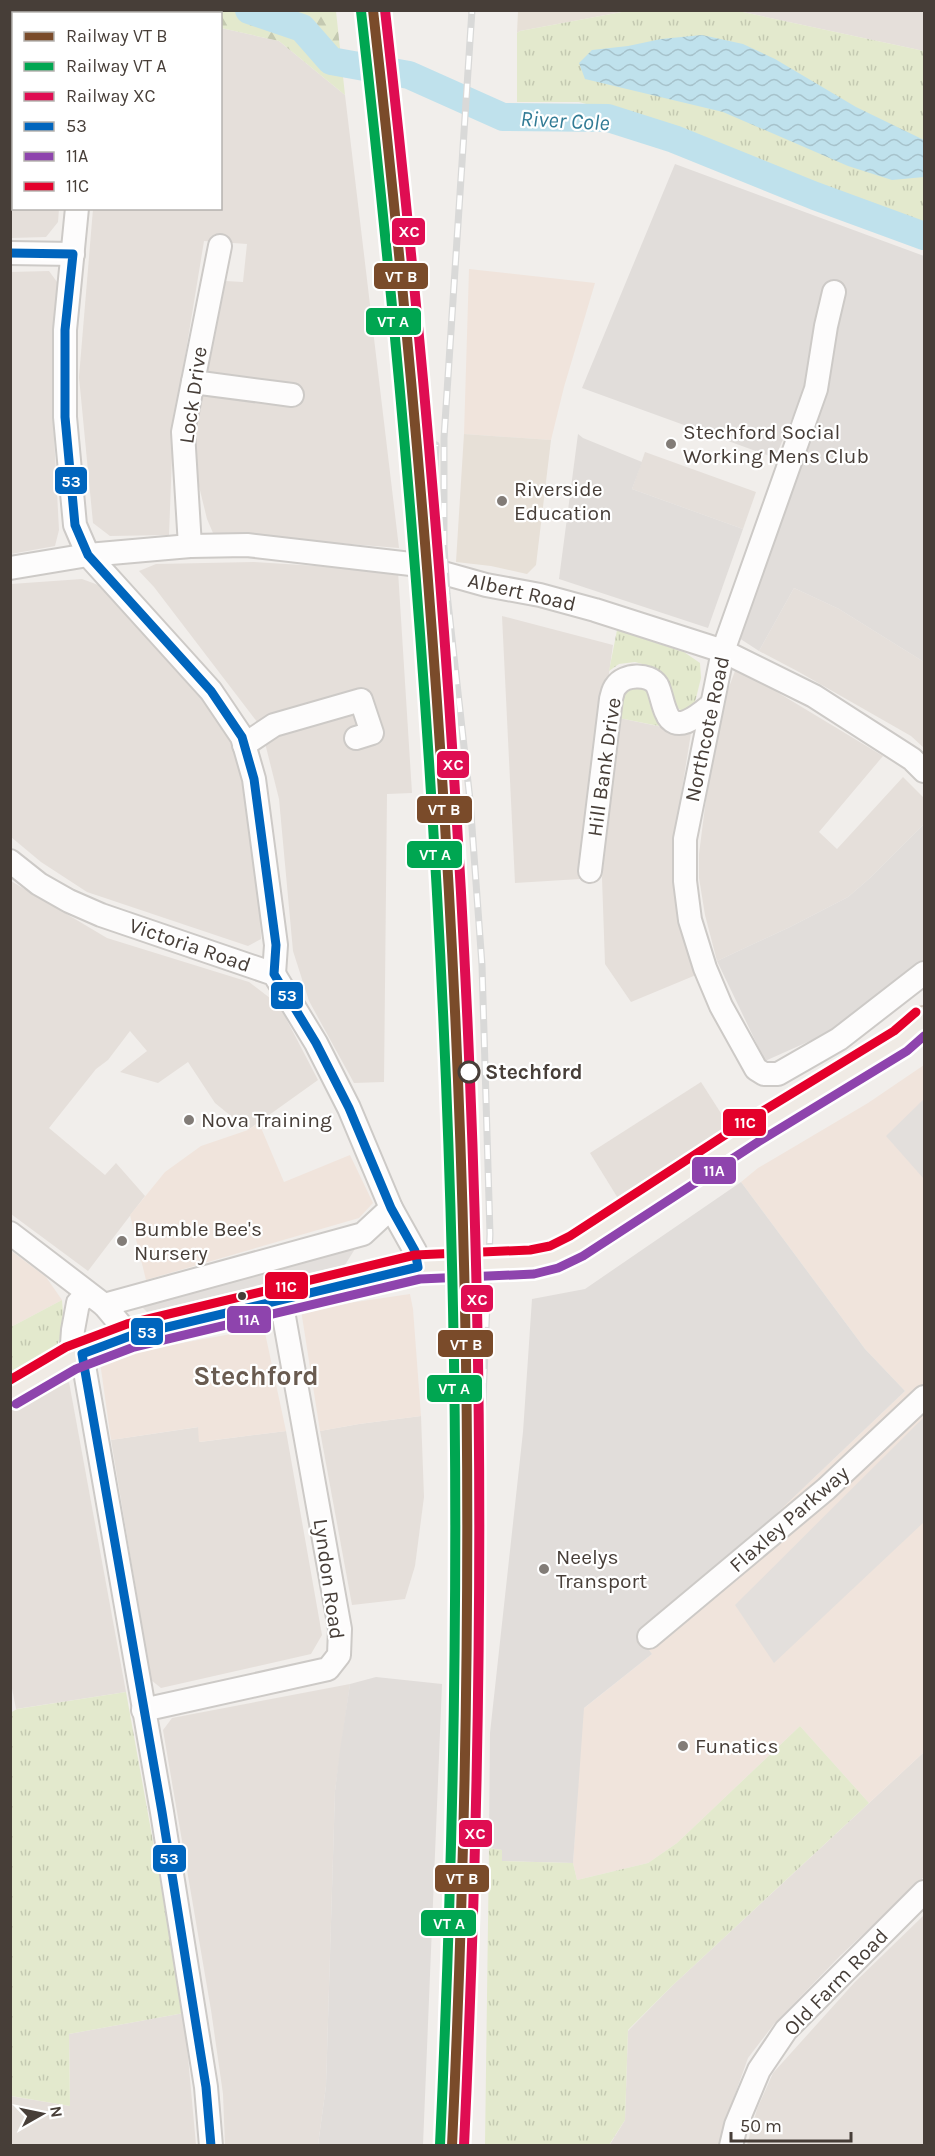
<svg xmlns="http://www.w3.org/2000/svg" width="935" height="2156" font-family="Karla,sans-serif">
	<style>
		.residential { fill: #e5dfda }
		.commercial { fill: #f0e4dc }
		.industrial { fill: #e1ddda }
		.education { fill: #e7e0d7 }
		.grass { fill: url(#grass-tufts) }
		.forest { fill: url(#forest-firs) }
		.parking { fill: #e3dfdc }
		.water { fill: url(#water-waves) }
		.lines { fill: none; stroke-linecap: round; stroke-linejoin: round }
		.river { stroke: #bfe1ec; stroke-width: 28 }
		.minor-casing { stroke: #cdcac7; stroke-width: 26 }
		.major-casing { stroke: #d2c6ba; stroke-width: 32 }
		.minor { stroke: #fdfcfc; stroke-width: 22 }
		.major { stroke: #f0ebe5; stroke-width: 28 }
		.rail-casing { stroke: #d9d9d8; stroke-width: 7 }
		.rail { stroke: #fff; stroke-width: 4.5; stroke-dasharray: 14; stroke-linecap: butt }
		.major-bridge-casing { stroke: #d2c6ba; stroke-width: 32; stroke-linecap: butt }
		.major-bridge { stroke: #f0ebe5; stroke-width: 28 }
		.bus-1-casing { stroke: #fff; stroke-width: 14 }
		.bus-2-casing { stroke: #fff; stroke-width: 14 }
		.bus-3-casing { stroke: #fff; stroke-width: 14 }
		.bus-1 { stroke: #0065bd; stroke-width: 9 }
		.bus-2 { stroke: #8e44ad; stroke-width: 9 }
		.bus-3 { stroke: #e4002b; stroke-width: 9 }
		.rail-1-casing { stroke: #fff; stroke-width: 15 }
		.rail-2-casing { stroke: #fff; stroke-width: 15 }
		.rail-3-casing { stroke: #fff; stroke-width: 15 }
		.rail-1 { stroke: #7a4b2a; stroke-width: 10 }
		.rail-2 { stroke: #00a651; stroke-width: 10 }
		.rail-3 { stroke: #df0d52; stroke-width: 10 }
		.poi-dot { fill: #827c77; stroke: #fff; stroke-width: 2 }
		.stop-dot { fill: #fff; stroke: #473e38; stroke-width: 3 }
		.bus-dot { fill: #473e38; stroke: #fff; stroke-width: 2 }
		.labels { text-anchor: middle; stroke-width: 4.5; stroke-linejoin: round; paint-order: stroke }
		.street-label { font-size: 21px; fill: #473e38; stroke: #fff }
		.poi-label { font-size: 21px; fill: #473e38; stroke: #fff; text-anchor: start }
		.stop-label { font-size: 21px; font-weight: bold; fill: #473e38; stroke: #fff; text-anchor: start }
		.water-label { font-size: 22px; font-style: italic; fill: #327b95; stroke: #fff }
		.district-label { font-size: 27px; font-weight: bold; fill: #695b50; stroke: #fff }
		.line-badge { stroke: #fff; stroke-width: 2 }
		.badge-label { font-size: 16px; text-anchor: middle; font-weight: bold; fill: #fff }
	</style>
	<defs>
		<pattern id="grass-tufts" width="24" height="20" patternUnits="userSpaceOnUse" patternTransform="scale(1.5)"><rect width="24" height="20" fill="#e3e9cd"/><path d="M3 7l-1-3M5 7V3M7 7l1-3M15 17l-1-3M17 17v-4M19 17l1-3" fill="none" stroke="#c4c9b1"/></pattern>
		<pattern id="forest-firs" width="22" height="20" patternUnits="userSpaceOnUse" patternTransform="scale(1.5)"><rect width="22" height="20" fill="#e3e9cd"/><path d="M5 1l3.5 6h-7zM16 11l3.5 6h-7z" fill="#c4c9b1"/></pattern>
		<pattern id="water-waves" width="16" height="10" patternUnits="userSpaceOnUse" patternTransform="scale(1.5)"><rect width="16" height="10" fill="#bfe1ec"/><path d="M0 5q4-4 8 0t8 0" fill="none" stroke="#a6c2cb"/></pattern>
	</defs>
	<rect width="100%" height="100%" fill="#f1eeeb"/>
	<!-- residential -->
	<g class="residential">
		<path d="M738 11H924V51Z"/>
		<path d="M221 28 279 41 345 95 399 548 213 533 207 519 196 474V432L220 283 225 281 243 282 247 244 204 241 173 430 169 535 110 536 93 523 79 377 93 209 220 208Z"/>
		<path d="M13 30 14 208 59 209 58 222 46 237 11 238 10 31Z"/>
		<path d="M49 271 57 282 52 397 59 530 55 546 11 554 10 272Z"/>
		<path d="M645 452 756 492 743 529 632 489Z"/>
		<path d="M254 562 398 571 412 793 387 794 384 1082 354 1083 309 1001 293 951 279 799 261 727 154 587 139 571 156 564Z"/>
		<path d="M82 579 101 586 208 703 236 748 259 883 261 939 248 946 87 892 41 862 11 837V584Z"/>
		<path d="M794 588 839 609 924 662V748L911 736 799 672 759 651Z"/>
		<path d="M502 616 613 645 580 879 515 883Z"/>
		<path d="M735 671 744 672 883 756 819 832 837 849 903 777 924 798V824L870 878 848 897 790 927 717 961 705 915 699 878V854L706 799 723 703Z"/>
		<path d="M619 718 691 733 674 839V884L679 923 696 975 631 1002 605 964 602 878Z"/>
		<path d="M11 881 107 938 249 982 279 1005 318 1080 248 1130 215 1103 188 1062 158 1083 120 1072 147 1051 130 1031 108 1060 96 1069 49 1128 105 1175 116 1163 145 1196 88 1271 11 1214Z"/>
		<path d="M701 1082 731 1129 619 1200 590 1153Z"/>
		<path d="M69 1382 126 1692 16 1709 10 1678V1407Z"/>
		<path d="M421 1416 424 1497 415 1566 405 1599 352 1605 320 1431 359 1424Z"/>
		<path d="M199 1427 200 1442 286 1431 322 1635 311 1654 161 1688 151 1680 111 1440Z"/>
		<path d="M350 1684 335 1791 326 2086 318 2145H225L223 2094 211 2010 163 1730 172 1718Z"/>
		<path d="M924 1752V1877L840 1956 774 2024 748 2058 728 2114 721 2145 609 2146 625 2120 628 2031 673 1985Z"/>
		<path d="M924 1915V2145H747L757 2109 773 2073 854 1983Z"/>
		<path d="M184 2013 196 2145H11L10 2096 70 2106 69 2034Z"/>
	</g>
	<!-- commercial -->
	<g class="commercial">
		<path d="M469 269 595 283 564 387 551 440 464 434Z"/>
		<path d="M924 1065V1752L869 1803 800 1726 677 1843 648 1863 577 1880 573 1863 583 1709 652 1654 637 1635 689 1597 905 1391 865 1349 741 1182 758 1168 868 1103Z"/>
		<path d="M259 1123 284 1182 350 1155 373 1203 359 1218 146 1280 130 1215 165 1172 201 1146 248 1130Z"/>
		<path d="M10 1250 46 1277 62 1300 11 1327Z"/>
		<path d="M410 1294 413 1309 421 1416 359 1424 320 1431 301 1310Z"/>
		<path d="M264 1328 286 1431 199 1442 198 1427 111 1440 100 1362 138 1351Z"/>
	</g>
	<!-- industrial -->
	<g class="industrial">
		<path d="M675 164 924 256V662L839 609 794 588 759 651 739 638 809 379 775 458 582 388Z"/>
		<path d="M578 434 583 438 642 462 632 489 743 529 708 628 559 579Z"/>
		<path d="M924 824V965L884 996 821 1036 765 1061 717 961 790 927 848 897 870 878Z"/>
		<path d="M741 1182 865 1349 905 1391 689 1597 637 1634 652 1654 584 1708 573 1863 502 1861V1850L489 1848 490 1733 523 1432 532 1299 585 1289Z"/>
		<path d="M376 1677 442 1684 423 2145H318L326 2086 335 1791 340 1750 350 1684Z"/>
	</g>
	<!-- education -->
	<g class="education">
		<path d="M518 11H627L520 31 517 33Z"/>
		<path d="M464 434 551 440 536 565 527 574 491 566 456 562Z"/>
	</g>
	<!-- grass -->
	<g class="grass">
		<path d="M627 11H738L924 51V224L855 200 743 154 660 124 579 102H517V33L520 31Z"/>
		<path d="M617 630 684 652 700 663 701 678 694 706 684 712 674 706 662 675 654 667 635 662 619 664 609 671Z"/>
		<path d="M636 682 652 694 659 726 619 718 622 687Z"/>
		<path d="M62 1300C67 1351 50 1359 11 1382V1327Z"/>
		<path d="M126 1692 184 2013 69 2034 70 2106 11 2096 10 1713 17 1709Z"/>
		<path d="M800 1726 869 1803 673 1985 628 2030 625 2120 609 2145H485L489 1848 502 1850V1861L573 1863 577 1880 648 1863 677 1843Z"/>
	</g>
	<!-- forest -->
	<path class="forest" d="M284 10 293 12 294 10 336 11 345 95 279 41 221 28 220 14H14L13 30 11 31V11Z"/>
	<!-- parking -->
	<g class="parking">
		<path d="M924 1099V1179L886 1136Z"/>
		<path d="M358 1244 345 1265 147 1312 136 1301Z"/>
		<path d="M924 1417V1522L774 1663 735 1605Z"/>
	</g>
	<!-- water -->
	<path class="water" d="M702 35 743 44 775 59 856 107 924 140V177L892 180 848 166 723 112 585 79 579 63 592 50 628 46 661 39Z"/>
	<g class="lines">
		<!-- river -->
		<path class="river" d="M249 10 302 28 331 61 409 75 503 117 608 118 674 139 815 196 924 236"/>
		<defs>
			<g id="minor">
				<path d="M77 208 65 330V417L75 525 88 555 211 691 242 737 254 779 276 945 274 974"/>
				<path d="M10 253 73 254"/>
				<path d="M834 292 826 326 816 389 723 651 685 839V881L690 920 705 968 721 1006 756 1069 764 1074H778L839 1039 924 973"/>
				<path d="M193 382 292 395"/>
				<path d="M190 546 183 432 220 246"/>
				<path d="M10 568 88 555 190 546 247 545 411 564 486 585 540 595 595 610 723 651 814 696 912 759 924 771"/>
				<path d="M244 745 274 725 361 700 372 733 356 738"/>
				<path d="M10 861 39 884 69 901 101 915 274 974 316 1043 349 1108 391 1208 415 1251 418 1267"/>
				<path d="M590 871 611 699C612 695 613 689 616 686 624 674 649 673 657 685 661 693 662 703 666 712 675 736 699 715 711 705"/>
				<path d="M10 1233 104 1305 130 1336"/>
				<path d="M104 1305 363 1234 391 1208"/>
				<path d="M82 1354 162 1812 206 2087 211 2146"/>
				<path d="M71 1358 73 1330 78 1303 88 1294"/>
				<path d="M649 1637 826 1489 924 1397"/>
				<path d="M143 1710 328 1669 339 1655 340 1629 281 1300"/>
				<path d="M731 2146 736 2125 759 2070 786 2030 924 1892"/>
			</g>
			<g id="major">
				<path d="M520 1262 554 1257 576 1246 752 1132 901 1041 924 1021"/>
				<path d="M10 1394 71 1358 130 1336 426 1266"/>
			</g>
		</defs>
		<!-- minor casing -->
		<use href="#minor" class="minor-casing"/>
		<!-- major casing -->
		<use href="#major" class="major-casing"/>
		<!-- minor -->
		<use href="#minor" class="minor"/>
		<!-- major -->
		<use href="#major" class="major"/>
		<defs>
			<g id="rail">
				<path d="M434 642 431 553 436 445"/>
				<path d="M437 683 441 871"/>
				<path d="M453 2138 469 1927 474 1816 479 1493 490 1234 482 965 470 800 447 594 444 546V438L472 10"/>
			</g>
		</defs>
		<!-- rail casing -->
		<use href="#rail" class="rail-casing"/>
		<!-- rail -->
		<use href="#rail" class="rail"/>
		<defs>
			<path id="major-bridge" d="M426 1266 520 1262"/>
		</defs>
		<!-- major-bridge casing -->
		<use href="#major-bridge" class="major-bridge-casing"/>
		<!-- major-bridge -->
		<use href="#major-bridge" class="major-bridge"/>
		<defs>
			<path id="bus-1" d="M10 253 73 254 65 330V417L75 525 88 555 211 691 242 737 254 779 276 945 274 974 316 1043 349 1108 391 1208 415 1251 418 1267 130 1336 82 1354 162 1812 206 2087 211 2146"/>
			<path id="bus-2" d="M16 1404 76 1369 134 1347 420 1279 534 1274 558 1268 583 1256 758 1142 907 1051 924 1036"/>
			<path id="bus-3" d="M10 1380 66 1347 127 1324 415 1255 530 1250 550 1246 570 1236 745 1122 894 1031 916 1012"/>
		</defs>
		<!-- bus-1 casing -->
		<use href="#bus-1" class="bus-1-casing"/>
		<!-- bus-2 casing -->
		<use href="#bus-2" class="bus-2-casing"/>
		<!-- bus-3 casing -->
		<use href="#bus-3" class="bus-3-casing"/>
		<!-- bus-1 -->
		<use href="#bus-1" class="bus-1"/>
		<!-- bus-2 -->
		<use href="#bus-2" class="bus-2"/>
		<!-- bus-3 -->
		<use href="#bus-3" class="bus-3"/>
		<defs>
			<path id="rail-1" d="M373 10C422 442 456 874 465 1307 471 1587 465 1866 452 2146"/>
			<path id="rail-2" d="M361 11C410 442 444 874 453 1308 459 1587 453 1866 440 2145"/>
			<path id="rail-3" d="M385 10C434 441 468 874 477 1307 483 1587 477 1866 464 2146"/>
		</defs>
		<!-- rail-1 casing -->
		<use href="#rail-1" class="rail-1-casing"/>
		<!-- rail-2 casing -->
		<use href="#rail-2" class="rail-2-casing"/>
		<!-- rail-3 casing -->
		<use href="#rail-3" class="rail-3-casing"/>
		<!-- rail-1 -->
		<use href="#rail-1" class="rail-1"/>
		<!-- rail-2 -->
		<use href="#rail-2" class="rail-2"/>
		<!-- rail-3 -->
		<use href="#rail-3" class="rail-3"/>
	</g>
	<!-- markers -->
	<g class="poi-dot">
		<circle cx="671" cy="444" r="6"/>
		<circle cx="502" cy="501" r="6"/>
		<circle cx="189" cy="1120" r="6"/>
		<circle cx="122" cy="1241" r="6"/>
		<circle cx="544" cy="1569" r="6"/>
		<circle cx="683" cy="1746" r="6"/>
	</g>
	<circle class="stop-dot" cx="469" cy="1072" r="10"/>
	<circle class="bus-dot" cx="242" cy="1296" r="5"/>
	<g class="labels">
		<!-- street labels -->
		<g class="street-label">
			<text transform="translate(193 395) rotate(-82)" y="7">Lock Drive</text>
			<text transform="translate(522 592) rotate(13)" y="7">Albert Road</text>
			<text transform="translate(707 729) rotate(-78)" y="7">Northcote Road</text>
			<text transform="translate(604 767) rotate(-82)" y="7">Hill Bank Drive</text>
			<text transform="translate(190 945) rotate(19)" y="7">Victoria Road</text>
			<text transform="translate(789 1519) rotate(-41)" y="7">Flaxley Parkway</text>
			<text transform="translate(329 1579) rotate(82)" y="7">Lyndon Road</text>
			<text transform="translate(836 1982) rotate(-46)" y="7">Old Farm Road</text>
		</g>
		<!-- poi labels -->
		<g class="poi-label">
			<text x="683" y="439">Stechford Social<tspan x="683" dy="24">Working Mens Club</tspan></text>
			<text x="514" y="496">Riverside<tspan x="514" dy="24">Education</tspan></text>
			<text x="201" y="1127">Nova Training</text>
			<text x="134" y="1236">Bumble Bee's<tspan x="134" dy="24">Nursery</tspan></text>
			<text x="556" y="1564">Neelys<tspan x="556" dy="24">Transport</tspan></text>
			<text x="695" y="1753">Funatics</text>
		</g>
		<!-- stop labels -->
		<g class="stop-label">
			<text x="485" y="1079">Stechford</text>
		</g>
		<!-- water labels -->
		<g class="water-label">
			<text transform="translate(565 120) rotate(3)" y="8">River Cole</text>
		</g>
		<!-- district labels -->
		<g class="district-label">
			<text x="256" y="1385">Stechford</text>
		</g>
	</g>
	<g class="line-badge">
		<rect x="391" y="217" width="35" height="29" rx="6" fill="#df0d52"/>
		<rect x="373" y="262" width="56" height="28" rx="6" fill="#7a4b2a"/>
		<rect x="365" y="307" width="57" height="29" rx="6" fill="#00a651"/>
		<rect x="54" y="466" width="34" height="29" rx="6" fill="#0065bd"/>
		<rect x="436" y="750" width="34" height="29" rx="6" fill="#df0d52"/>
		<rect x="416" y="795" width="57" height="29" rx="6" fill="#7a4b2a"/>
		<rect x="406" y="840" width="57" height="29" rx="6" fill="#00a651"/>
		<rect x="270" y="981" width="34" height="29" rx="6" fill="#0065bd"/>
		<rect x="722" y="1108" width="45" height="29" rx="6" fill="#e4002b"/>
		<rect x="691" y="1156" width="46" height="29" rx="6" fill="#8e44ad"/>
		<rect x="264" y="1271" width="45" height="29" rx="6" fill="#e4002b"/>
		<rect x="460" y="1284" width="34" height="29" rx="6" fill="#df0d52"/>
		<rect x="226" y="1305" width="46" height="29" rx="6" fill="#8e44ad"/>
		<rect x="130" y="1317" width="34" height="29" rx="6" fill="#0065bd"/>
		<rect x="437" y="1329" width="57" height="29" rx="6" fill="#7a4b2a"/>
		<rect x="426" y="1374" width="57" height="29" rx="6" fill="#00a651"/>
		<rect x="458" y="1819" width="35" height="29" rx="6" fill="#df0d52"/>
		<rect x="152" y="1844" width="35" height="29" rx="6" fill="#0065bd"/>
		<rect x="434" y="1864" width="56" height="29" rx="6" fill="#7a4b2a"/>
		<rect x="420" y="1909" width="57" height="28" rx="6" fill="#00a651"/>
	</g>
	<g class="badge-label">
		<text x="409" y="237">XC</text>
		<text x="401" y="282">VT B</text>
		<text x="393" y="327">VT A</text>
		<text x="71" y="487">53</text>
		<text x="453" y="770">XC</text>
		<text x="444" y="815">VT B</text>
		<text x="435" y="860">VT A</text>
		<text x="287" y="1001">53</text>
		<text x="745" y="1128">11C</text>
		<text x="714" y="1176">11A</text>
		<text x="286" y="1292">11C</text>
		<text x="477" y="1305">XC</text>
		<text x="249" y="1325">11A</text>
		<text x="147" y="1338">53</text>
		<text x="466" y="1350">VT B</text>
		<text x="454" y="1394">VT A</text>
		<text x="475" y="1839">XC</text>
		<text x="169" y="1864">53</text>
		<text x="462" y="1884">VT B</text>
		<text x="449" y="1929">VT A</text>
	</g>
	<!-- border -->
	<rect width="935" height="2156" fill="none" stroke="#473e38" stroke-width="24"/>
	<!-- legend -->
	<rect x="12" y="12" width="210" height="198" fill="#ffffff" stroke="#b5b2af" stroke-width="1.5"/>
	<rect x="24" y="32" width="30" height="9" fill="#7a4b2a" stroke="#b5b2af" stroke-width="1.5"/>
	<text x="66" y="42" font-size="18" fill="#473e38">Railway VT B</text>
	<rect x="24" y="62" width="30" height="9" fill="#00a651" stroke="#b5b2af" stroke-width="1.5"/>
	<text x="66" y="72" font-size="18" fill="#473e38">Railway VT A</text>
	<rect x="24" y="92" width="30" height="9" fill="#df0d52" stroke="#b5b2af" stroke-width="1.5"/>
	<text x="66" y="102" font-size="18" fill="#473e38">Railway XC</text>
	<rect x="24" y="122" width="30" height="9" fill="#0065bd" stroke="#b5b2af" stroke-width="1.5"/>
	<text x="66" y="132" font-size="18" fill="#473e38">53</text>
	<rect x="24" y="152" width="30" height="9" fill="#8e44ad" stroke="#b5b2af" stroke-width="1.5"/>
	<text x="66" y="162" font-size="18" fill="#473e38">11A</text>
	<rect x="24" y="182" width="30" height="9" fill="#e4002b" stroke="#b5b2af" stroke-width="1.5"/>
	<text x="66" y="192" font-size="18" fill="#473e38">11C</text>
	<!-- north arrow -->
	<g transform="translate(42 2114) rotate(81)" stroke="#ffffff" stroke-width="4.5" paint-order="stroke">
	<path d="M0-4.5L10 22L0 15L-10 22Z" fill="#473e38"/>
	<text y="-9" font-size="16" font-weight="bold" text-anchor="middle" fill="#473e38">N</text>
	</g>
	<!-- scale -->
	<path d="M731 2132v9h120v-9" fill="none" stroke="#473e38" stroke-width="3"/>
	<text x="740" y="2132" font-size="18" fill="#473e38" stroke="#ffffff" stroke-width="4.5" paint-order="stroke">50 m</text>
</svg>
